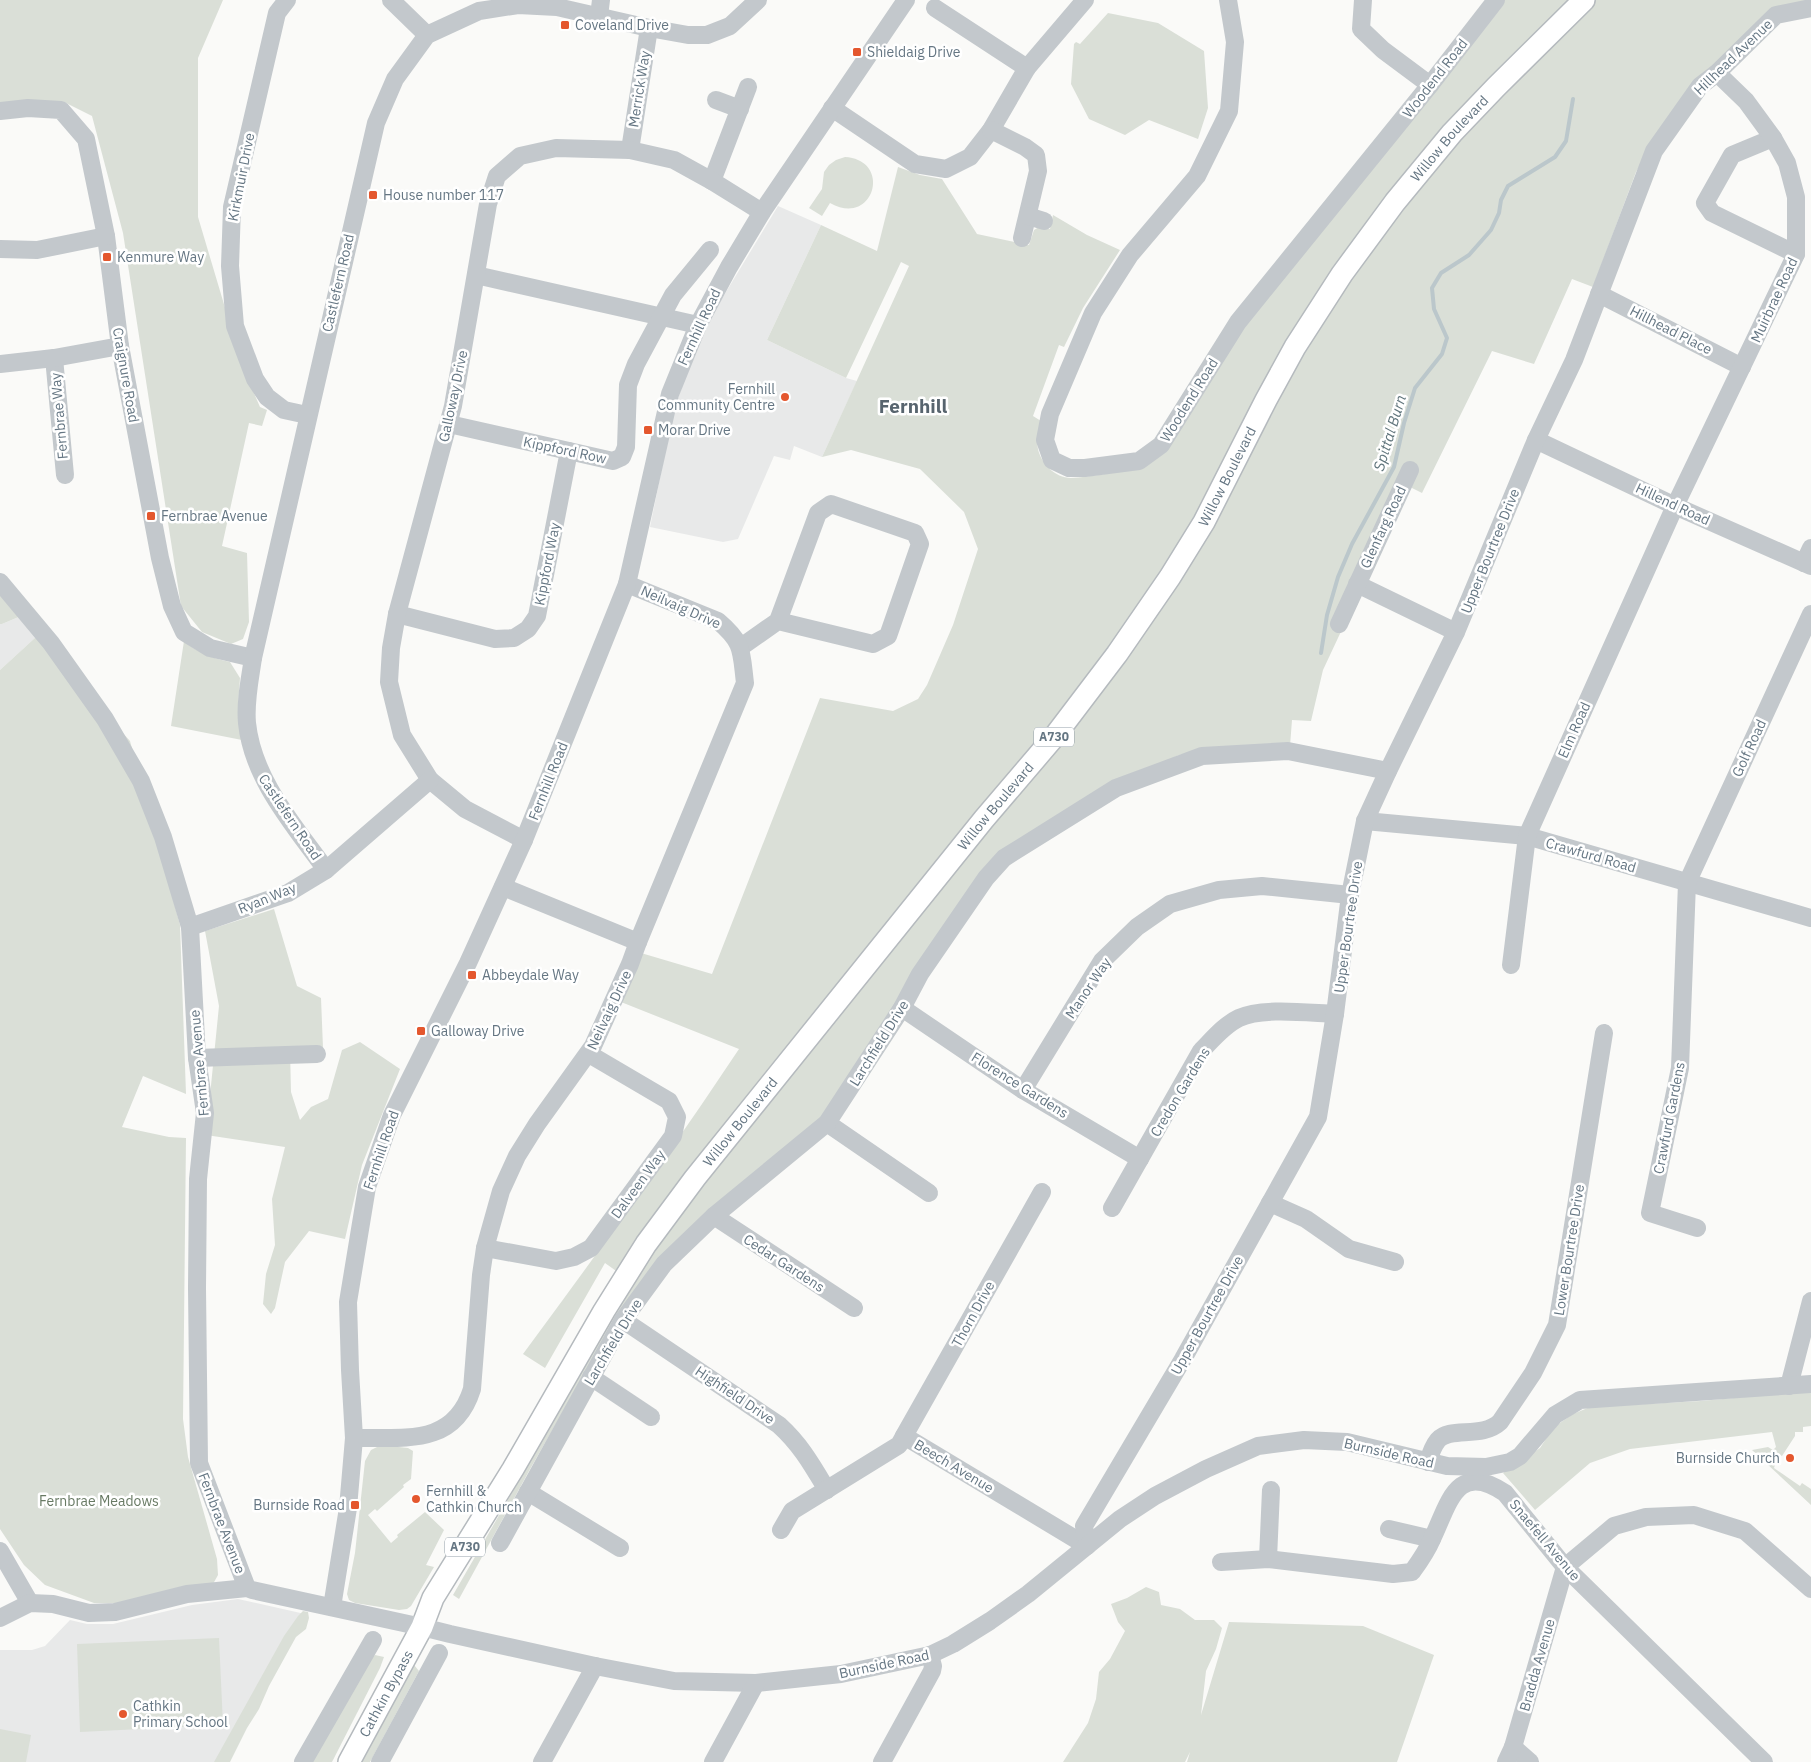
<svg xmlns="http://www.w3.org/2000/svg" width="1811" height="1762" font-family="'IBM Plex Sans',sans-serif">
	<style>
		.built { fill: #e8e9e9 }
		.green { fill: #dadfd7 }
		.lines { fill: none; stroke-linecap: round; stroke-linejoin: round }
		.stream { stroke: #bbc7cb; stroke-width: 4 }
		.major-casing { stroke: #b5babe; stroke-width: 24 }
		.minor { stroke: #c3c8cc; stroke-width: 18 }
		.major { stroke: #fff; stroke-width: 21 }
		.poi-dot { fill: #e4572e; stroke: #fff; stroke-width: 2 }
		.labels { text-anchor: middle; stroke-width: 5; stroke-linejoin: round; paint-order: stroke }
		.shield { fill: #fff; stroke: #939fa8; stroke-width: 1 }
		.shield-label { font-size: 12px; font-weight: bold; fill: #657683 }
		.poi-label { font-size: 14px; fill: #657683; stroke: #fff; text-anchor: start }
		.street-label { font-size: 14px; fill: #657683; stroke: #fff }
		.park-label { font-size: 14px; fill: #687a64; stroke: #fff }
		.water-label { font-size: 15px; font-style: italic; fill: #60757c; stroke: #fff }
		.district-label { font-size: 19px; font-weight: bold; fill: #57646e; stroke: #fff }
	</style>
	<rect width="100%" height="100%" fill="#fafaf8"/>
	<!-- built -->
	<g class="built">
		<path d="M778 206 821 225 767 340 846 378 857 381 822 457 794 446 790 460 774 456 738 539 723 542 650 527 674 409 703 330Z"/>
		<path d="M21 616 36 637 0 670V624H2Z"/>
		<path d="M238 1599 305 1614 217 1762H0V1650H32L45 1646 70 1620 87 1624H113L192 1605Z"/>
	</g>
	<!-- green -->
	<g class="green">
		<path d="M0 0H223L198 58V217L243 368 260 407 267 410 262 426 249 423 222 546 247 553 249 622 243 639 231 644 202 632 181 606 123 233 92 116 64 102 0 106Z"/>
		<path d="M1503 0H1811L1792 6 1660 130 1636 172 1593 287 1572 279 1534 364 1492 351 1422 493 1412 488 1411 482 1323 670 1311 721 1292 720 1290 746 1222 748 1179 755 1110 788 998 856 832 1105 799 1143 674 1247 586 1371 529 1471 459 1599 453 1595 633 1283 605 1263 545 1368 523 1354C597 1254 670 1153 739 1049L621 1002 641 953 712 974 820 698 893 711 918 699 927 685 953 625 978 549 964 512 920 469 851 450 822 457 909 266 901 262 846 378 767 340 821 225 877 251 898 167 920 175 942 179 977 234 1029 245 1034 230 1039 227 1050 229 1053 215 1087 235 1120 250 1083 308 1064 347 1059 345 1033 416 1041 421C1039 430 1036 440 1038 449 1041 463 1055 478 1071 478 1090 477 1110 473 1130 470Z"/>
		<path d="M1108 13 1158 23 1204 51 1208 108 1198 139 1149 120 1125 135 1089 119 1071 84 1074 44 1076 42 1080 44Z"/>
		<path d="M845 157C893 160 874 228 830 203L822 216 809 208 822 189 824 172 829 165 836 160Z"/>
		<path d="M0 591 21 616 2 624H0Z"/>
		<path d="M36 637 130 741 180 925 186 1094 143 1076 122 1127 169 1137 186 1138 183 1419 188 1457 217 1559 218 1575 213 1584 138 1603H94L45 1585 24 1565 0 1529V670Z"/>
		<path d="M184 641C198 653 212 658 230 662L240 678 238 705 242 740 171 726Z"/>
		<path d="M274 909 297 986 321 998 323 1048 290 1050 291 1092 300 1120 311 1107 328 1099 342 1050 360 1042 400 1069 362 1165 345 1239 309 1231 285 1262 275 1308 271 1314 263 1304 266 1274 275 1245 272 1199 285 1147 206 1135 219 1006 205 931Z"/>
		<path d="M1811 1391V1426L1803 1427V1432H1795V1436L1782 1456 1773 1451 1767 1459 1775 1465 1774 1468 1800 1486 1802 1483 1811 1489V1505L1752 1450 1768 1447 1773 1450 1776 1447 1772 1432 1630 1449 1590 1463 1535 1510 1503 1473 1540 1448 1554 1427 1573 1414 1590 1407 1701 1401Z"/>
		<path d="M381 1445 408 1448 413 1451 411 1479 403 1485 404 1487 377 1511 375 1509 368 1515 391 1543 398 1537 397 1535 425 1512 444 1530 426 1565 434 1567 411 1606 407 1609 399 1610 355 1603 349 1600 347 1594 355 1553 365 1461 371 1450Z"/>
		<path d="M1146 1587 1159 1592 1161 1605 1180 1609 1195 1620H1214L1222 1628 1216 1649 1206 1671 1201 1715 1229 1622 1363 1626 1434 1655 1397 1762H1187L1190 1752 1185 1762H1063L1088 1723 1096 1699 1099 1672 1110 1659 1125 1631 1118 1622 1111 1604 1127 1598Z"/>
		<path d="M303 1611 308 1612 309 1618 306 1629 296 1637 269 1686 259 1709 247 1728 230 1762H214L284 1636 298 1616Z"/>
		<path d="M219 1638 223 1725 80 1732 77 1644Z"/>
		<path d="M375 1655 384 1657 380 1668 332 1762H310L370 1659Z"/>
		<path d="M414 1665 419 1671 370 1762H362Z"/>
		<path d="M0 1729 31 1735 26 1762H0Z"/>
	</g>
	<g class="lines">
		<!-- stream -->
		<path class="stream" d="M1321 653 1327 615 1338 577 1352 544 1394 467 1404 423 1415 388 1442 354 1447 338 1434 309 1432 288 1441 273 1469 255 1491 230 1499 213 1501 200 1508 186 1555 157 1566 141 1573 99"/>
		<defs>
			<g id="major">
				<path id="s1" d="M349 1762 422 1627 433 1598 513 1469 604 1311 646 1244 695 1178 984 819 1054 737 1117 654 1170 577 1204 522 1266 400 1295 347 1342 274 1395 202 1452 133 1496 87 1584 0"/>
			</g>
		</defs>
		<!-- major casing -->
		<use href="#major" class="major-casing"/>
		<!-- minor -->
		<g class="minor">
			<path d="M287 0 277 13 232 207 230 266 235 326 255 379 267 397 284 410 307 415"/>
			<path d="M391 0 427 35"/>
			<path d="M1228 0 1235 42 1229 111 1197 176 1130 255 1093 313 1050 414 1045 440 1052 460 1069 468H1085L1139 461 1161 445 1238 322 1430 85 1496 0"/>
			<path d="M1363 0 1361 29 1383 50 1430 85"/>
			<path d="M935 8 1027 68"/>
			<path d="M599 16 601 0"/>
			<path d="M716 100 740 109"/>
			<path d="M832 108 915 164 946 169 970 157 991 130 1027 68 1085 0"/>
			<path d="M0 111 28 108 61 110 86 139 106 236 120 346 160 558 172 606 184 632 210 648 253 658"/>
			<path d="M991 130 1025 147 1036 155 1038 171 1022 238"/>
			<path d="M1773 138 1732 155 1705 203 1712 213 1796 254"/>
			<path d="M630 150 649 28"/>
			<path d="M712 181 748 87"/>
			<path d="M1028 216 1044 221"/>
			<path d="M0 249 37 250 106 236"/>
			<path d="M476 275 698 325"/>
			<path d="M1599 294 1742 367"/>
			<path d="M54 358 65 475"/>
			<path d="M0 364 54 358 120 346"/>
			<path d="M449 424 613 461 622 457 626 447 628 385 636 364 673 295 710 250"/>
			<path d="M1536 440 1675 506 1811 566"/>
			<path d="M1804 563 1811 548"/>
			<path d="M0 582 51 643 105 719 141 781 163 837 190 927 197 1058 205 1113 198 1179 197 1288 199 1463 247 1588"/>
			<path d="M1357 584 1456 632"/>
			<path d="M397 614 495 639 514 638 528 629 537 616 569 451"/>
			<path d="M1339 624 1410 470"/>
			<path d="M741 647 778 621 818 513 831 504 915 533 920 544 888 636 873 644 778 621"/>
			<path d="M1365 821 1527 836 1811 918"/>
			<path d="M524 840 465 809 430 780 402 735 389 682 391 648 397 614 453 406 488 204 497 176 520 156 556 148 630 150 674 160 712 181 762 212"/>
			<path d="M326 870C294 825 253 780 247 723 245 701 250 679 253 658L376 123 395 79 427 35 479 11 518 5 557 7 649 28 688 35H707L730 26 758 0"/>
			<path d="M503 887 638 942"/>
			<path d="M190 927 288 893 326 870 430 780"/>
			<path d="M1511 965 1527 836 1675 506 1796 254V197L1787 163 1773 138 1746 101 1717 73"/>
			<path d="M902 1008 1023 1090 1140 1159"/>
			<path d="M197 1058 317 1054"/>
			<path d="M1023 1090 1102 961 1137 927 1170 904 1219 890 1262 886 1350 895"/>
			<path d="M827 1123 929 1193"/>
			<path d="M1270 1203 1306 1219 1349 1249 1395 1262"/>
			<path d="M1112 1208 1201 1051C1212 1040 1224 1025 1239 1018 1262 1007 1309 1013 1335 1014"/>
			<path d="M714 1216 854 1308"/>
			<path d="M1697 1228 1650 1213 1680 1068 1687 883 1811 614"/>
			<path d="M485 1248 556 1261 574 1257 591 1248 673 1136 677 1117 669 1101 589 1054"/>
			<path d="M623 1320 779 1425C801 1445 812 1465 827 1490"/>
			<path d="M591 1377 651 1417"/>
			<path d="M1789 1386 1811 1301"/>
			<path d="M904 1436 1042 1192"/>
			<path d="M354 1438C404 1437 454 1447 472 1389L481 1275 485 1248 501 1191 517 1156 537 1124 593 1046 630 964 638 942 745 683C741 651 744 643 718 621L627 584"/>
			<path d="M1428 1462C1430 1455 1433 1446 1438 1440 1450 1426 1482 1439 1500 1422L1533 1373 1557 1325 1604 1033"/>
			<path d="M528 1492 620 1548"/>
			<path d="M1389 1529 1432 1539"/>
			<path d="M781 1530 792 1511 899 1445 904 1436 1087 1546"/>
			<path d="M500 1543 623 1320 664 1264 714 1216 827 1123 902 1008 920 974 986 878 1004 858 1116 788 1202 756 1288 751 1388 771"/>
			<path d="M1087 1546 1084 1526 1183 1359 1318 1117 1335 1014 1350 895 1365 821 1388 771 1456 632 1536 440 1574 360 1654 151 1700 86 1717 73 1776 15 1811 8"/>
			<path d="M0 1551 30 1603"/>
			<path d="M1268 1559 1271 1490"/>
			<path d="M1221 1562 1268 1559 1393 1574 1412 1572C1420 1561 1427 1551 1432 1539 1449 1504 1456 1460 1505 1493L1565 1567 1764 1762"/>
			<path d="M332 1607 348 1508 354 1438 350 1370 348 1302 367 1187 392 1115 468 963 524 840 627 584 670 394 698 325 729 267 762 212 906 0"/>
			<path d="M0 1618 30 1603 53 1604 89 1613 115 1612 187 1594 247 1588 252 1590 422 1627 450 1634 595 1666 674 1681 756 1683 841 1674 930 1655 953 1644 990 1621 1028 1594 1120 1519 1155 1496 1206 1469 1258 1446 1304 1440 1347 1442 1447 1466 1486 1467 1510 1462 1520 1456 1555 1415 1580 1400 1811 1384"/>
			<path d="M1513 1747 1530 1762"/>
			<path d="M303 1762 373 1640"/>
			<path d="M380 1762 439 1653"/>
			<path d="M542 1762 595 1666"/>
			<path d="M713 1762 756 1683"/>
			<path d="M882 1762 932 1671 933 1666 930 1655"/>
			<path d="M1506 1762 1513 1747 1565 1567 1614 1526 1646 1517 1694 1515 1745 1531 1811 1589"/>
		</g>
		<!-- major -->
		<use href="#major" class="major"/>
	</g>
	<!-- markers -->
	<g class="poi-dot">
		<rect x="560" y="20" width="10" height="10" rx="2.5"/>
		<rect x="852" y="47" width="10" height="10" rx="2.5"/>
		<rect x="368" y="190" width="10" height="10" rx="2.5"/>
		<rect x="102" y="252" width="10" height="10" rx="2.5"/>
		<circle cx="785" cy="397" r="5"/>
		<rect x="643" y="425" width="10" height="10" rx="2.5"/>
		<rect x="146" y="511" width="10" height="10" rx="2.5"/>
		<rect x="467" y="970" width="10" height="10" rx="2.5"/>
		<rect x="416" y="1026" width="10" height="10" rx="2.5"/>
		<circle cx="1790" cy="1458" r="5"/>
		<circle cx="416" cy="1499" r="5"/>
		<rect x="350" y="1500" width="10" height="10" rx="2.5"/>
		<circle cx="123" cy="1714" r="5"/>
	</g>
	<g class="labels">
		<!-- shield labels -->
		<g class="shield">
			<rect x="1034" y="727.5" width="40" height="19" rx="4"/>
			<rect x="445" y="1537.5" width="40" height="19" rx="4"/>
		</g>
		<g class="shield-label">
			<text x="1054" y="741">A730</text>
			<text x="465" y="1551">A730</text>
		</g>
		<!-- poi labels -->
		<g class="poi-label">
			<text x="575" y="30">Coveland Drive</text>
			<text x="867" y="57">Shieldaig Drive</text>
			<text x="383" y="200">House number 117</text>
			<text x="117" y="262">Kenmure Way</text>
			<text x="775" y="394" text-anchor="end">Fernhill<tspan x="775" dy="16">Community Centre</tspan></text>
			<text x="658" y="435">Morar Drive</text>
			<text x="161" y="521">Fernbrae Avenue</text>
			<text x="482" y="980">Abbeydale Way</text>
			<text x="431" y="1036">Galloway Drive</text>
			<text x="1780" y="1463" text-anchor="end">Burnside Church</text>
			<text x="426" y="1496">Fernhill &amp;<tspan x="426" dy="16">Cathkin Church</tspan></text>
			<text x="345" y="1510" text-anchor="end">Burnside Road</text>
			<text x="133" y="1711">Cathkin<tspan x="133" dy="16">Primary School</tspan></text>
		</g>
		<!-- street labels -->
		<g class="street-label">
			<text transform="translate(1733 57) rotate(-44)" y="5">Hillhead Avenue</text>
			<text transform="translate(1435 78) rotate(-52)" y="5">Woodend Road</text>
			<text transform="translate(639 89) rotate(-81)" y="5">Merrick Way</text>
			<text dy="5" stroke="none"><textPath href="#s1" startOffset="1968">Willow Boulevard</textPath></text>
			<text transform="translate(241 177) rotate(-79)" y="5">Kirkmuir Drive</text>
			<text transform="translate(338 283) rotate(-77)" y="5">Castlefern Road</text>
			<text transform="translate(1774 300) rotate(-65)" y="5">Muirbrae Road</text>
			<text transform="translate(699 327) rotate(-65)" y="5">Fernhill Road</text>
			<text transform="translate(1671 330) rotate(27)" y="5">Hillhead Place</text>
			<text transform="translate(126 375) rotate(80)" y="5">Craignure Road</text>
			<text transform="translate(453 396) rotate(-78)" y="5">Galloway Drive</text>
			<text transform="translate(1189 400) rotate(-58)" y="5">Woodend Road</text>
			<text transform="translate(59 416) rotate(-95)" y="5">Fernbrae Way</text>
			<text transform="translate(565 450) rotate(12)" y="5">Kippford Row</text>
			<text dy="5" stroke="none"><textPath href="#s1" startOffset="1562">Willow Boulevard</textPath></text>
			<text transform="translate(1673 504) rotate(25)" y="5">Hillend Road</text>
			<text transform="translate(1383 527) rotate(-65)" y="5">Glenfarg Road</text>
			<text transform="translate(1490 551) rotate(-68)" y="5">Upper Bourtree Drive</text>
			<text transform="translate(547 564) rotate(-79)" y="5">Kippford Way</text>
			<text transform="translate(681 607) rotate(24)" y="5">Neilvaig Drive</text>
			<text transform="translate(1574 730) rotate(-66)" y="5">Elm Road</text>
			<text transform="translate(1749 748) rotate(-65)" y="5">Golf Road</text>
			<text transform="translate(548 781) rotate(-68)" y="5">Fernhill Road</text>
			<text dy="5" stroke="none"><textPath href="#s1" startOffset="1158">Willow Boulevard</textPath></text>
			<text transform="translate(290 817) rotate(56)" y="5">Castlefern Road</text>
			<text transform="translate(1591 855) rotate(16)" y="5">Crawfurd Road</text>
			<text transform="translate(267 898) rotate(-22)" y="5">Ryan Way</text>
			<text transform="translate(1348 927) rotate(-82)" y="5">Upper Bourtree Drive</text>
			<text transform="translate(1088 988) rotate(-56)" y="5">Manor Way</text>
			<text transform="translate(609 1010) rotate(-65)" y="5">Neilvaig Drive</text>
			<text transform="translate(879 1043) rotate(-58)" y="5">Larchfield Drive</text>
			<text transform="translate(199 1063) rotate(-95)" y="5">Fernbrae Avenue</text>
			<text transform="translate(1020 1085) rotate(32)" y="5">Florence Gardens</text>
			<text transform="translate(1180 1092) rotate(-59)" y="5">Credon Gardens</text>
			<text transform="translate(1669 1118) rotate(-79)" y="5">Crawfurd Gardens</text>
			<text dy="5" stroke="none"><textPath href="#s1" startOffset="752">Willow Boulevard</textPath></text>
			<text transform="translate(381 1150) rotate(-71)" y="5">Fernhill Road</text>
			<text transform="translate(638 1184) rotate(-54)" y="5">Dalveen Way</text>
			<text transform="translate(1569 1250) rotate(-81)" y="5">Lower Bourtree Drive</text>
			<text transform="translate(784 1263) rotate(33)" y="5">Cedar Gardens</text>
			<text transform="translate(973 1314) rotate(-61)" y="5">Thorn Drive</text>
			<text transform="translate(1207 1315) rotate(-61)" y="5">Upper Bourtree Drive</text>
			<text transform="translate(613 1342) rotate(-59)" y="5">Larchfield Drive</text>
			<text transform="translate(735 1395) rotate(34)" y="5">Highfield Drive</text>
			<text transform="translate(1389 1453) rotate(13)" y="5">Burnside Road</text>
			<text transform="translate(954 1466) rotate(31)" y="5">Beech Avenue</text>
			<text transform="translate(222 1523) rotate(69)" y="5">Fernbrae Avenue</text>
			<text transform="translate(1545 1540) rotate(50)" y="5">Snaefell Avenue</text>
			<text transform="translate(884 1664) rotate(-12)" y="5">Burnside Road</text>
			<text transform="translate(1537 1665) rotate(-74)" y="5">Bradda Avenue</text>
			<text dy="5" stroke="none"><textPath href="#s1" startOffset="78">Cathkin Bypass</textPath></text>
		</g>
		<!-- park labels -->
		<g class="park-label">
			<text x="99" y="1506">Fernbrae Meadows</text>
		</g>
		<!-- water labels -->
		<g class="water-label">
			<text transform="translate(1390 433) rotate(-73)" y="5">Spittal Burn</text>
		</g>
		<!-- district labels -->
		<g class="district-label">
			<text x="913" y="413">Fernhill</text>
		</g>
	</g>
</svg>
